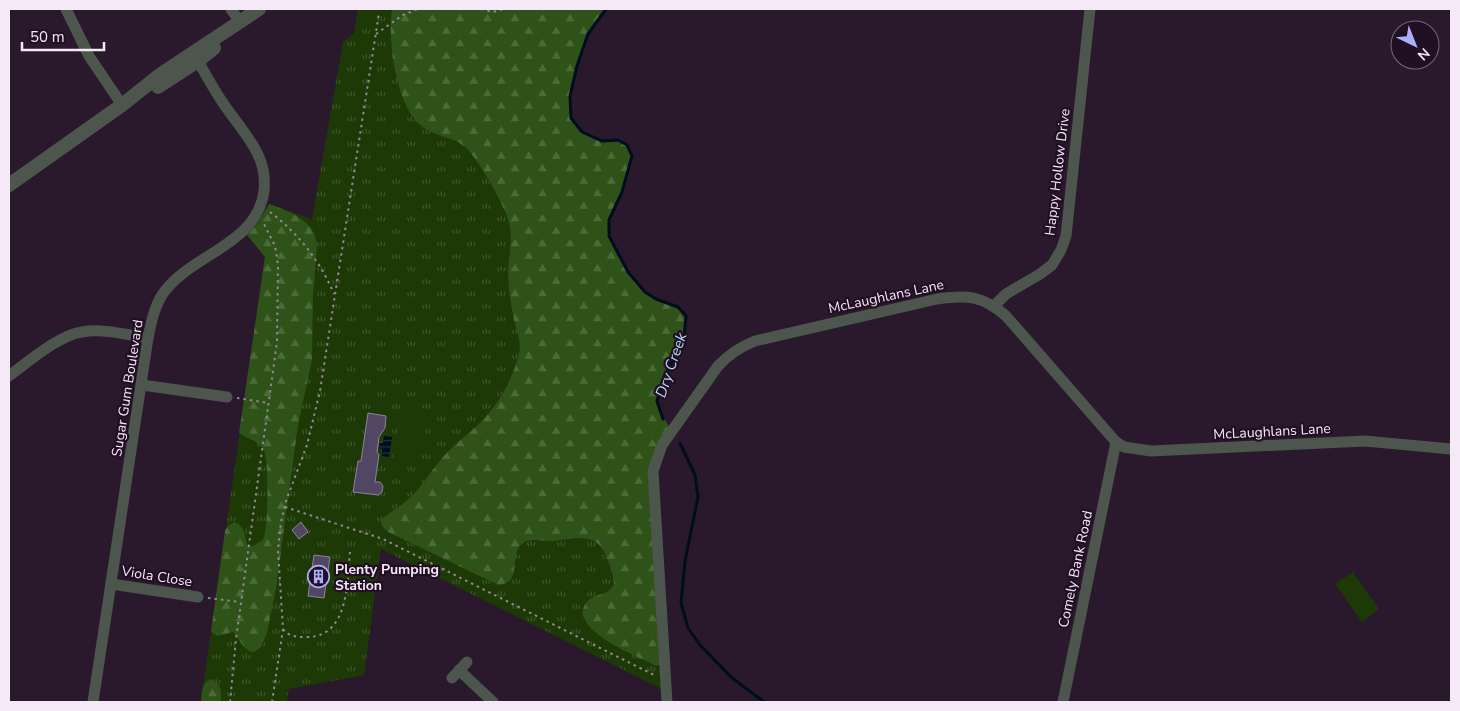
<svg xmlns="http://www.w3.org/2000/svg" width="1460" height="711" font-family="'Nunito Sans',sans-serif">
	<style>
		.grass { fill: url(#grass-tufts) }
		.forest { fill: url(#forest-firs) }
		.garden { fill: #1c3906 }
		.water { fill: url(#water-rules) }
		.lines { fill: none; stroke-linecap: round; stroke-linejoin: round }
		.stream { stroke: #000d1e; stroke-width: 3 }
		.building { fill: #524763; stroke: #8e82a1 }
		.path { stroke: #958697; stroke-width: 2; stroke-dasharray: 2.5 4; stroke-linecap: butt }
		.minor { stroke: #4c564c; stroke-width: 11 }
		.tertiary { stroke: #4c564c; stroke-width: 14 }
		.labels { text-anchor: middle; stroke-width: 4.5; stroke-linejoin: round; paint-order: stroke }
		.street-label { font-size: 14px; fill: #f6e9f7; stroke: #210f23 }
		.poi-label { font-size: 14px; font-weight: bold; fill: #f6e9f7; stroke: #210f23; text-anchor: start }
		.water-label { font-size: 15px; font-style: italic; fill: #b4dafa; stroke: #210f23 }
	</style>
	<defs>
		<pattern id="grass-tufts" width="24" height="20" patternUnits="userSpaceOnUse" patternTransform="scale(1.25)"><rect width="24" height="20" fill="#1c3906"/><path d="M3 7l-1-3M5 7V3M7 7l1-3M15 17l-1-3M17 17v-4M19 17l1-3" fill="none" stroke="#3e562b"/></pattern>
		<pattern id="forest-firs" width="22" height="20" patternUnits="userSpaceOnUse" patternTransform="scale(1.25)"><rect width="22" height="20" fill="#2e5217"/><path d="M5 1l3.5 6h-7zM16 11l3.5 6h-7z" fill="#4d6b3a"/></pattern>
		<pattern id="water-rules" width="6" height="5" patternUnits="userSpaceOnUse" patternTransform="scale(1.25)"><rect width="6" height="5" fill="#000d1e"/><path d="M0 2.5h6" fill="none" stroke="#26303f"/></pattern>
	</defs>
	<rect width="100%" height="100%" fill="#2a182d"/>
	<!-- grass -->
	<path class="grass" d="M358 9H392C387 39 396 111 424 128 437 137 454 137 465 147 477 157 505 206 509 221 513 238 509 254 508 270 508 285 510 301 513 315 515 327 522 341 519 352 515 373 502 397 489 413 475 430 457 442 442 458 430 472 421 489 406 501 399 508 389 512 382 519L388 532 498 585 518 548 528 541H555L583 538 589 539 599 545 605 551 614 584C610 594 598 595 589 599L584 621C604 644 635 655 661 669L662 689 381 549 364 675 289 689 287 702H201L265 257 247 235 258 223 269 204 312 219 343 42 354 33Z"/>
	<!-- forest -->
	<g class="forest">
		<path d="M392 9H606L588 34 577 66 570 96 571 118 582 132 602 141 618 140 627 145 632 156 622 192 609 220V236L628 272 645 292 656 299 678 307 686 316C685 323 686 333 683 340 671 370 644 394 669 426L656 448 660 665 656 666C639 657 566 629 586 603 593 593 609 596 614 584 613 576 610 568 608 561 599 532 579 538 555 541 546 542 537 539 527 541 524 543 520 545 518 549 511 562 521 583 498 585L388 532 381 525 382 519C389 512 399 508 406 501 421 489 430 472 442 458 456 442 475 430 489 413 502 397 515 373 519 353 522 341 515 327 513 315 510 301 508 285 508 270 509 254 513 238 509 222 505 206 477 157 465 147 454 137 437 137 424 128 396 111 387 39 392 9Z"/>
		<path d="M269 204C290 212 315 219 317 246L313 295 312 360 298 425 276 588 267 633 261 647 254 652C243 651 241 640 233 632L217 636 211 631 225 531 228 526 234 522 239 524 243 529 247 544 252 546C258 544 262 542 264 537 268 525 269 462 264 451 260 441 248 439 239 433L265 257 247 235 258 223Z"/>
		<path d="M211 679C222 683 221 692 221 702H201C202 692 201 683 211 679Z"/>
	</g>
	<!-- garden -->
	<g class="garden">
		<path d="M401 405 428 409 421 464 393 460Z"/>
		<path d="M1353 572 1379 609 1362 622 1335 584Z"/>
	</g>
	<!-- water -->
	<path class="water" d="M384 436 392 437 389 457 382 456V449L379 448 380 443H383Z"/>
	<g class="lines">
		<!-- stream -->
		<g class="stream">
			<path d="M606 9 588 34 577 66 570 96 571 118 582 132 602 141 618 140 627 145 632 156 622 192 609 220V236L628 272 645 292 656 299 678 307 686 316 684 338 664 377 657 401 663 419"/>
			<path d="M680 443 695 475 698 497 685 561 681 603 688 628 700 645 731 677 764 702"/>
		</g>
	</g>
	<!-- building -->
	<g class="building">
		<path d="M368 413 386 416 385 428 379 437 377 452 379 455 375 482H380L383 486 382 492 378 495 353 492 358 461H361Z"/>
		<path d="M301 522 308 532 299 539 292 530Z"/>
		<path d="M314 555 330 557 324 598 308 596Z"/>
	</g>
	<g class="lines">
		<!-- path -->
		<g class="path">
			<path d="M481 9 493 12 504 9"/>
			<path d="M376 34 403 15 418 9"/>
			<path d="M270 212C299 234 320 261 334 294"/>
			<path d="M237 398 269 403"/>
			<path d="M285 507 383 539 654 675"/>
			<path d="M208 598 240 602"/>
			<path d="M283 629C289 637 297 637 307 637 349 637 347 582 350 552"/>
			<path d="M230 702 236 639 277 342 278 265 275 246 263 222"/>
			<path d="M272 702 283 629 278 550 281 522 286 501 307 445 320 391 379 13"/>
		</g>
		<!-- minor -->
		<g class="minor">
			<path d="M66 9 89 56 122 105"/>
			<path d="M231 9 240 22"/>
			<path d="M994 306 1006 294 1040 274 1052 265 1061 250 1066 236 1090 9"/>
			<path d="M9 376C28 362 59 335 82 332 103 328 127 335 148 338"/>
			<path d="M142 385 227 397"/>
			<path d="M111 584 198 597"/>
			<path d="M459 670 493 702"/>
			<path d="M452 678 467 662"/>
			<path d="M93 702 148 338C151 323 154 308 162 295 189 254 257 246 264 191 265 180 264 168 259 157 251 138 235 121 223 103 214 90 206 75 198 61"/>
			<path d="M667 702 653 471 662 445 718 366C729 354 740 347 755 341L937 299C967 295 982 295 1006 316L1116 442 1124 447 1151 451 1365 441 1451 449"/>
			<path d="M1063 702 1116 442"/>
		</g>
		<!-- tertiary -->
		<g class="tertiary">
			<path d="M158 87 198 61 214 48"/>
			<path d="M9 185 122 105 161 74 259 9"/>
		</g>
	</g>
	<!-- icons -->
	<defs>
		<symbol id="building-ring" viewBox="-11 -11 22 22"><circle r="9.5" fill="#210f23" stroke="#adaffb" stroke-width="1.5"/><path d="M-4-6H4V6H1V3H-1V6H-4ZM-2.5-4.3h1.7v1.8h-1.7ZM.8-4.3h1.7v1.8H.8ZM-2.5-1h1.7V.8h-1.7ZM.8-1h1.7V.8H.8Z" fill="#adaffb"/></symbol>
	</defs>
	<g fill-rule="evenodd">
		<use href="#building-ring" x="306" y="564" width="25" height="25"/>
	</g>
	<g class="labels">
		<!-- street labels -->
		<g class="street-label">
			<text transform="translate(1057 172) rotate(-83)" y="5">Happy Hollow Drive</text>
			<text transform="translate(886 296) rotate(-12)" y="5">McLaughlans Lane</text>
			<text transform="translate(127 388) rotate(-81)" y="5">Sugar Gum Boulevard</text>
			<text transform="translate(1272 431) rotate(-3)" y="5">McLaughlans Lane</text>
			<text transform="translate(1075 569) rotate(-78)" y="5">Comely Bank Road</text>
			<text transform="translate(157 576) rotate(9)" y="5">Viola Close</text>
		</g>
		<!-- poi labels -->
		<g class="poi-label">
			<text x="335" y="574">Plenty Pumping<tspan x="335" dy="16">Station</tspan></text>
		</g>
		<!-- water labels -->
		<g class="water-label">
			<text transform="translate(671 365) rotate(-71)" y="5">Dry Creek</text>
		</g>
	</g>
	<!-- border -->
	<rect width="1460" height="711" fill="none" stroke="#f6e9f7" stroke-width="20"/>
	<!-- north arrow -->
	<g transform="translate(1415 45) rotate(137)"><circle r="24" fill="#210f23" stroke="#766678"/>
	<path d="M0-4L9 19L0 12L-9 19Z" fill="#adaffb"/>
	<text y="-8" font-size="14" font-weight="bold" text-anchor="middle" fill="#f6e9f7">N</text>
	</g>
	<!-- scale -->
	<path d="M22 42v8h82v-8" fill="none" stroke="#f6e9f7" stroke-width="2.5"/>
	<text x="30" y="42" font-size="15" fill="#f6e9f7" stroke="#210f23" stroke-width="4" paint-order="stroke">50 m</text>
</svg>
